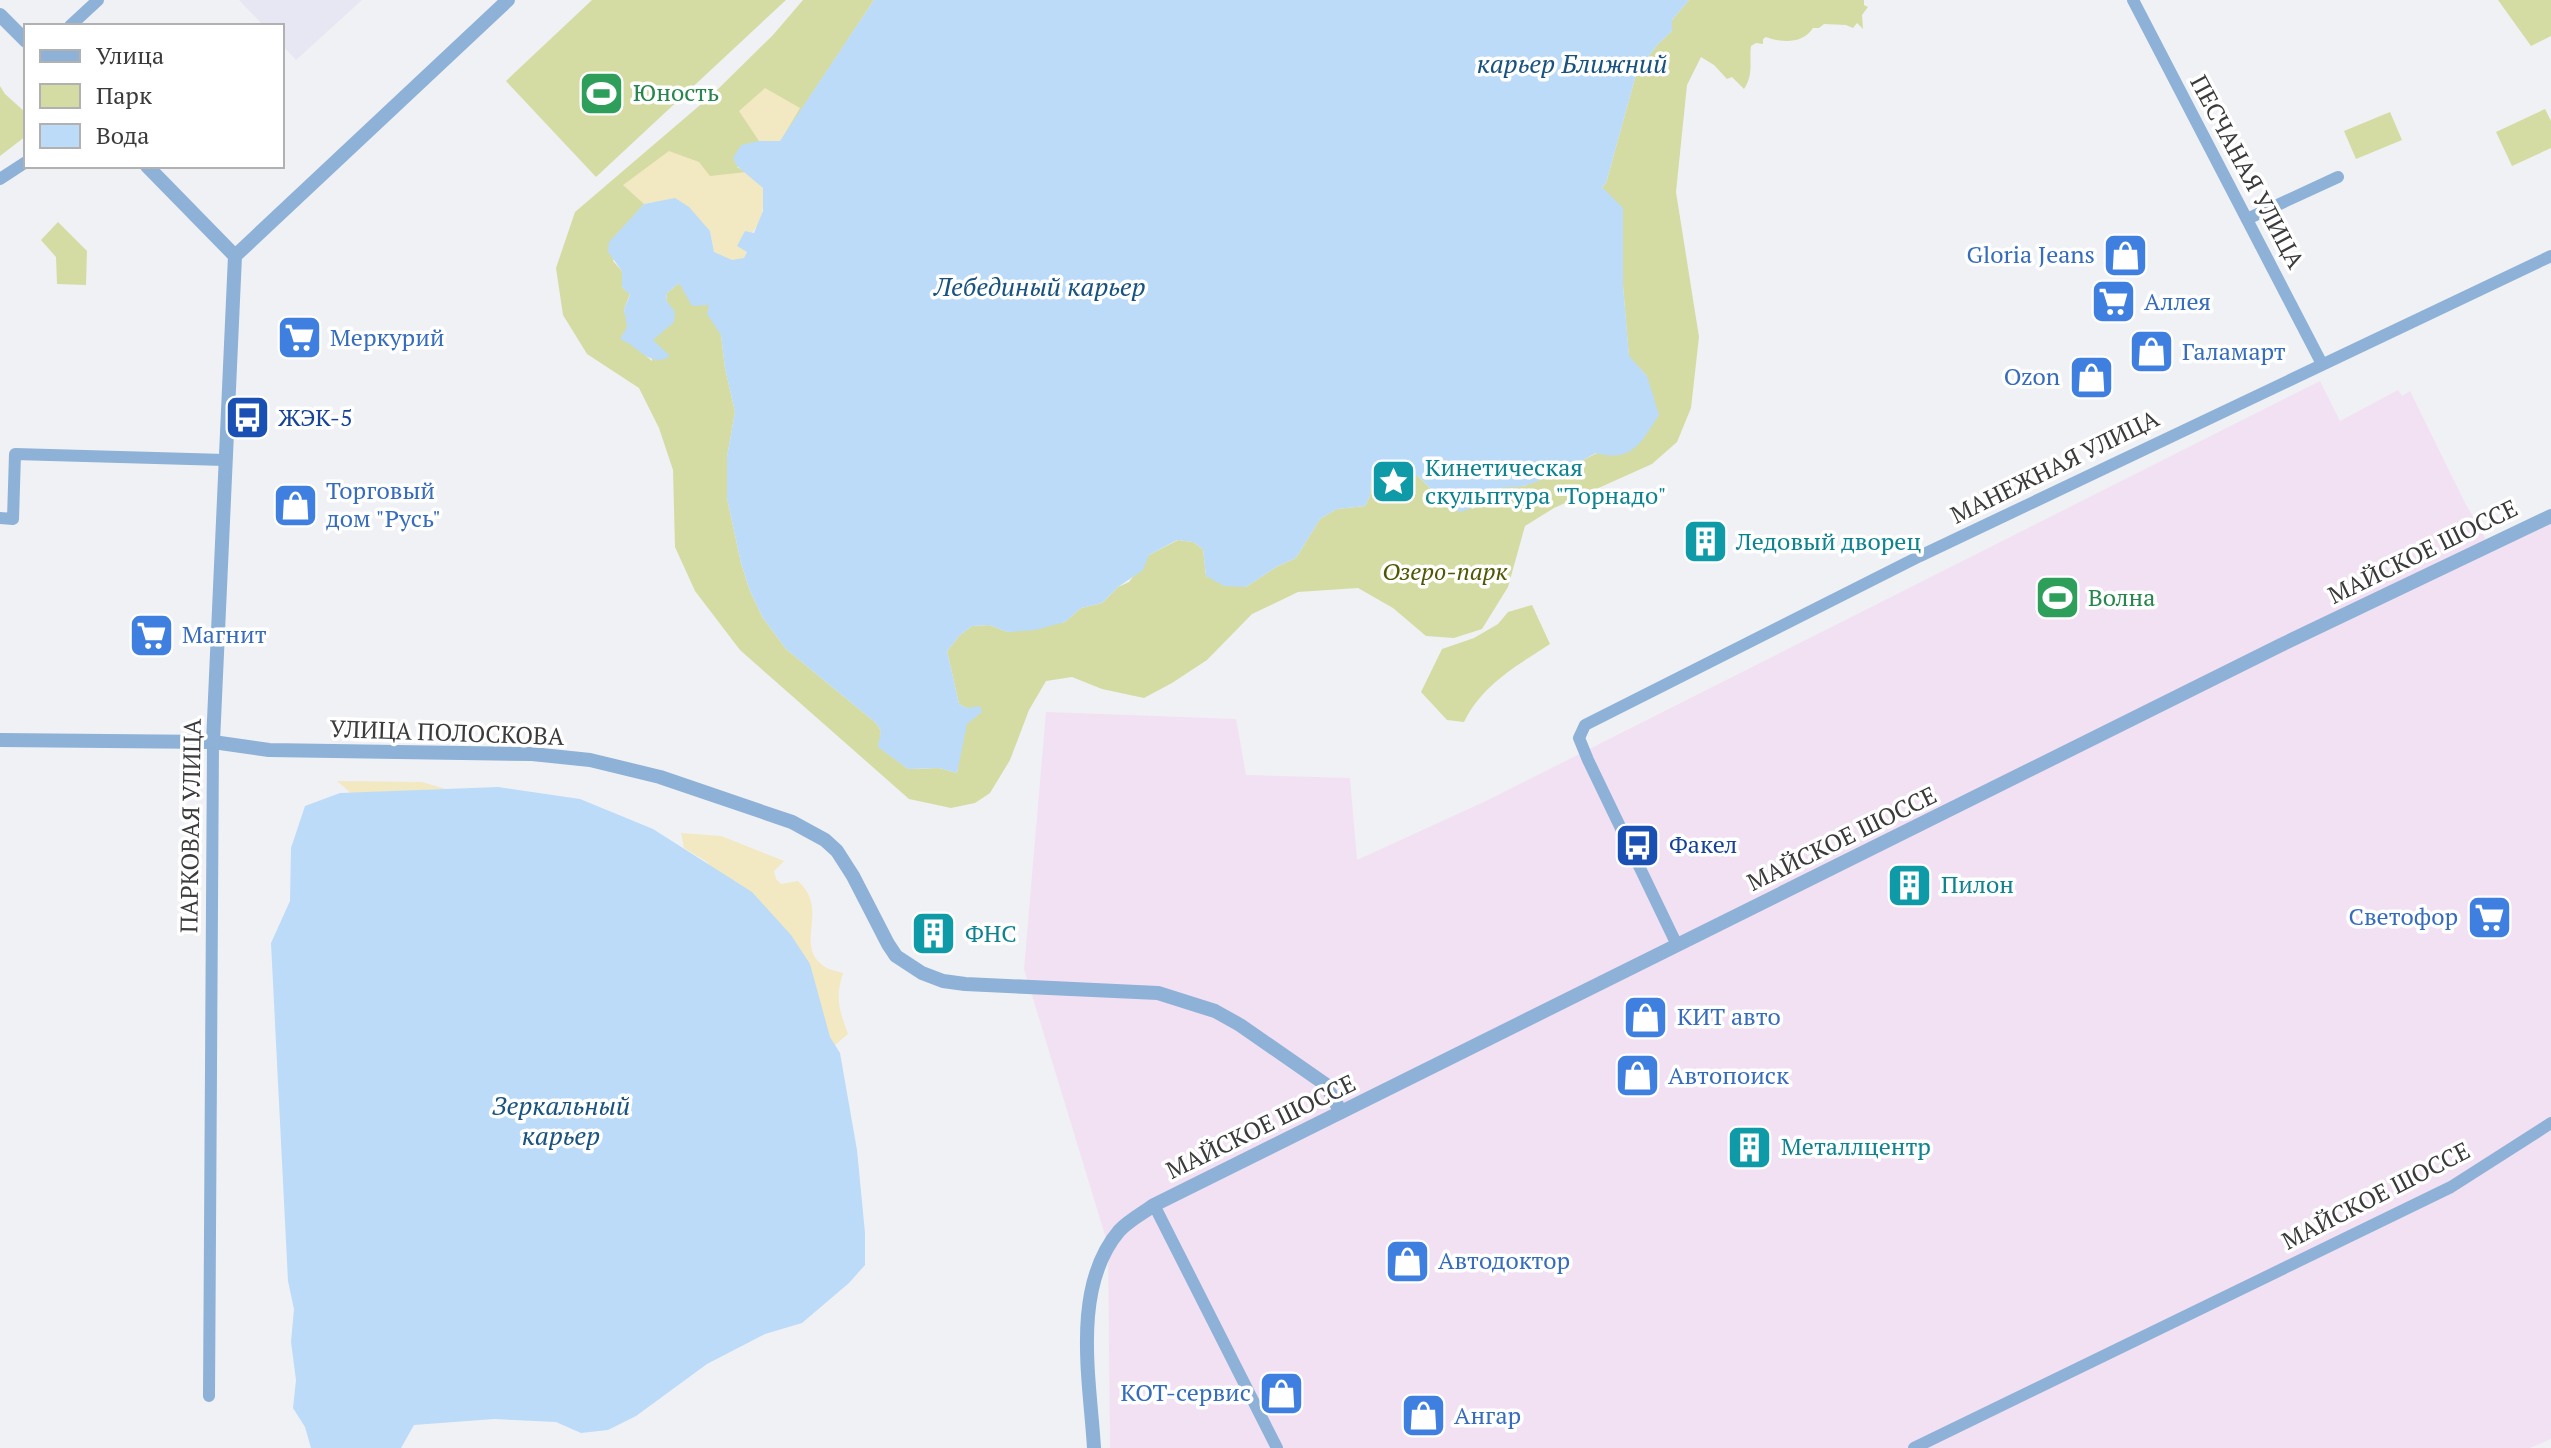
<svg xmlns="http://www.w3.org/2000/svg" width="2551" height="1448" font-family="'PT Serif',serif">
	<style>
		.industrial { fill: #f2e1f2 }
		.built { fill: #e6e7f2 }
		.green { fill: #d4dca3 }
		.sand { fill: #f2e8c2 }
		.water { fill: #bbdbf9 }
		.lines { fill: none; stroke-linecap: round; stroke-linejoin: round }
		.minor { stroke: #8eb1d7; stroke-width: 12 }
		.tertiary { stroke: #8eb1d7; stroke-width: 14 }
		.labels { text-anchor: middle; stroke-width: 7; stroke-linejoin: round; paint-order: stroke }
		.leisure-label { font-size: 24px; fill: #27864d; stroke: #fff; text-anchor: start }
		.street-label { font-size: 24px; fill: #3b3b3c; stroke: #fff }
		.shop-label { font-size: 24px; fill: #366cbe; stroke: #fff; text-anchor: start }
		.transit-label { font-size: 24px; fill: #164399; stroke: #fff; text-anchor: start }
		.culture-label { font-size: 24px; fill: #0d838f; stroke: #fff; text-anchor: start }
		.park-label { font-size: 24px; font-style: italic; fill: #515704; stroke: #fff }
		.water-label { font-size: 26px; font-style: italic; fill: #185280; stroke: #fff }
	</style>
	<rect width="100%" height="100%" fill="#f0f1f4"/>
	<!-- industrial -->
	<path class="industrial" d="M2320 381 2340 421 2398 390 2402 396 2410 391 2465 503 2492 550 2551 521V1439L2530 1448H1110L1108 1245 1024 969 1046 712 1236 719 1246 775 1350 778 1357 860 1486 801Z"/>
	<!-- built -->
	<path class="built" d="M239 0H362L296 60 282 45V26H264Z"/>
	<!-- green -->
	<g class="green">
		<path d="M592 0H786L596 177 506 81Z"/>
		<path d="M803 0H874L780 142 737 167 746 172 644 204 631 219 613 261 622 271V287L630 294 624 309 632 344 652 361V340L670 307 666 300 667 293 679 283 709 304 721 335 725 368 735 412 727 457V498L741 563 750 591 763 618 786 649 876 723 881 731 879 747 908 769 939 768 957 773 967 708 959 704 947 651 960 635 972 626 989 625 1008 632 1065 622 1081 608 1102 603 1118 587 1129 582 1149 555 1178 540 1193 542 1203 549 1206 576 1246 587 1276 567 1296 558 1320 519 1337 509 1365 506 1370 496 1371 480 1387 476H1418L1437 495 1473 509 1487 493 1503 487 1524 486 1560 472 1597 453 1647 376 1629 357 1623 286 1602 187 1606 183 1637 71 1658 44 1672 31V20L1689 0H1864V5L1868 7 1862 15 1863 29 1857 23 1853 28 1846 25 1824 24 1819 28H1813C1803 44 1782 43 1766 37L1763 39V44L1756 43 1751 46C1749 60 1754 75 1744 89L1732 77 1727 79 1714 65 1701 57 1687 85 1676 192 1699 337 1691 408 1677 442 1652 464 1554 508 1525 526 1508 587 1482 629 1454 638 1426 636 1393 608 1358 588 1298 592 1252 614 1207 660 1172 683 1144 698 1102 689 1072 677 1046 681 1029 710 1010 760 990 793 975 803 951 808 909 799 740 650 695 591 675 547 673 470 659 428 639 388 587 354 563 315 556 268 575 212 713 94 773 35Z"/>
		<path d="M2498 0H2551V36L2531 46Z"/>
		<path d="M0 86 5 94 26 113V136L0 156Z"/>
		<path d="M2545 109 2551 121V148L2512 166 2496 132Z"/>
		<path d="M2390 112 2402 140 2356 159 2344 131Z"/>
		<path d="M58 222 87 251 86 285 57 284 56 257 41 240Z"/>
		<path d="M1532 605 1550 644C1516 666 1482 685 1464 722L1447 720 1421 692 1442 649 1474 638 1498 624 1508 612Z"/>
	</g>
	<!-- sand -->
	<g class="sand">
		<path d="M765 88 800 108 780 142 759 141 739 111Z"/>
		<path d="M669 151 699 162 710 176 746 172 763 188C764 217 762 227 738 245L747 252 744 259 732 261 714 252 710 231 652 202 644 204 623 185Z"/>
		<path d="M337 781 422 782 446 789 351 793Z"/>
		<path d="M681 833 721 836 784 861 774 871 776 879 781 884 798 881C831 911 792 945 825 967 829 970 838 971 843 973 835 999 839 1009 848 1034L835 1045 707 862 684 848Z"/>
	</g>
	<!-- water -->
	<g class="water">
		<path d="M874 0H1689L1672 20V31L1658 44 1637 71 1606 183 1602 187 1623 208V286L1629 356 1647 376 1659 415C1641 442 1633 463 1596 453 1574 465 1552 477 1527 485 1515 489 1503 485 1491 491 1476 499 1481 507 1460 512L1437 495 1418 476H1387L1371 480 1370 496 1365 506 1337 509 1320 519 1296 558 1276 567 1246 587 1224 586 1206 576 1203 549 1193 542 1177 540 1149 555 1143 570 1118 587 1102 603 1081 608 1065 622 1035 630 1008 632 989 625 972 626 960 635 947 651 959 704 967 708 980 706 982 712 967 724 957 773 939 768 908 769 878 747 881 731 876 723 786 649 763 618 750 591 741 563 727 498V457L735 412 725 368 721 335 707 314 709 305 692 306 679 283 667 293 666 300 675 312 674 322 653 340 670 356C651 369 638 346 620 339L627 327 624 309 630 295 622 287V271L608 252 609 242 644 204 675 198 689 207 710 231 714 252 732 260 744 258 747 252 737 246 745 231 754 233 763 211V188L737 166 733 158 741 145 759 141H780Z"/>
		<path d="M498 787 580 799 653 829 752 892 791 935 810 964 830 1037 840 1053 857 1150 865 1233V1265L849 1283 802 1323 765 1334 707 1364 636 1416 608 1430 581 1433 556 1422 494 1419 414 1425 401 1448H311L305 1427 293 1408 296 1380 291 1342 294 1309 288 1281 271 943 290 901 291 848 305 806 340 793Z"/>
	</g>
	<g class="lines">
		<!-- minor -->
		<g class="minor">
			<path d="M2133 0 2322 364"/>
			<path d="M70 26 98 0"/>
			<path d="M0 179 26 162"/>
			<path d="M2247 219 2338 177"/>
			<path d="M0 518 13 519 15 454 225 460"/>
			<path d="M1677 945 1588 760 1579 738 1585 725 1920 556 2551 256"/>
			<path d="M1154 1205 1277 1448"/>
			<path d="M209 1396 213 742"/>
			<path d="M1914 1448 2451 1187 2551 1123"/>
		</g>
		<!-- tertiary -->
		<g class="tertiary">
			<path d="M0 15 26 41"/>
			<path d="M147 166 235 256"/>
			<path d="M0 740 213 742 269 750 532 754 590 760 660 777 792 822 825 840 837 851 853 876 888 944 896 956 922 973 943 981 965 984 1158 993 1215 1011 1240 1025 1325 1084 1341 1112"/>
			<path d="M213 742 235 256 508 0"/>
			<path d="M1094 1448C1090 1380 1071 1288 1119 1231 1128 1221 1143 1213 1154 1205L2281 645 2551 516"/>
		</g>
	</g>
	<!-- icons -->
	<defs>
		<symbol id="stadium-square" viewBox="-11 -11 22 22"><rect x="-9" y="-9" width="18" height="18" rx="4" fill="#2e9e5b" stroke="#fff"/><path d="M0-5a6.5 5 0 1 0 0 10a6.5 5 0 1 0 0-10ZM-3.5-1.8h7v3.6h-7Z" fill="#fff"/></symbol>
		<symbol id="shop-square" viewBox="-11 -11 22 22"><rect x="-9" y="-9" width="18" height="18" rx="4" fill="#3f7fe0" stroke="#fff"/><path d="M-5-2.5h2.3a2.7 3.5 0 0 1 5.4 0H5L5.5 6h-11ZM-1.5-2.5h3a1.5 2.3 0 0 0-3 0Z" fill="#fff"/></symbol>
		<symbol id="supermarket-square" viewBox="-11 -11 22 22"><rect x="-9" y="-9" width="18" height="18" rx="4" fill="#3f7fe0" stroke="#fff"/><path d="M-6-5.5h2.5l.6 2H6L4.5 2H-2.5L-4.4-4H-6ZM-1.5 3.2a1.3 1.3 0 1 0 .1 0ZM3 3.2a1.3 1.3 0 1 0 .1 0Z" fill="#fff"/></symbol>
		<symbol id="bus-square" viewBox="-11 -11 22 22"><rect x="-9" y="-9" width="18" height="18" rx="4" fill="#1a4fb4" stroke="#fff"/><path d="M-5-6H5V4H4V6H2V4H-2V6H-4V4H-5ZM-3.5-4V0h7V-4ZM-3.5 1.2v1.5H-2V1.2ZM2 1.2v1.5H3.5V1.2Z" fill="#fff"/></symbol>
		<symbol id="sight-square" viewBox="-11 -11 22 22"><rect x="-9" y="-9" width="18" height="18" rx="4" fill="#0f9aa8" stroke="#fff"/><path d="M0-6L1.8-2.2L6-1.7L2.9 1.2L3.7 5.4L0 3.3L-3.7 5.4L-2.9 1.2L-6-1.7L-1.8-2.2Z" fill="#fff"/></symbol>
		<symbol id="building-square" viewBox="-11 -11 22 22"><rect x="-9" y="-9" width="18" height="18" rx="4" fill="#0f9aa8" stroke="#fff"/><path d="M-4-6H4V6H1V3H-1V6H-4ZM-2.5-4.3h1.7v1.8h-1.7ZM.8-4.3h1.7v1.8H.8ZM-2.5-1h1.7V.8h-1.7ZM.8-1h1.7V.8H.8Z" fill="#fff"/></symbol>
	</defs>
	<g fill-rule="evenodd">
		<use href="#stadium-square" x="576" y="68" width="51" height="51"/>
		<use href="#shop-square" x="2100" y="230" width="51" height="51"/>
		<use href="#supermarket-square" x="2088" y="276" width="51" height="51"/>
		<use href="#supermarket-square" x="274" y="312" width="51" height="51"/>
		<use href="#shop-square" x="2126" y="326" width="51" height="51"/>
		<use href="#shop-square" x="2066" y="352" width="51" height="51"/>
		<use href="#bus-square" x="222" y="392" width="51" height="51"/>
		<use href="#sight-square" x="1368" y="456" width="51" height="51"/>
		<use href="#shop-square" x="270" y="480" width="51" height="51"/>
		<use href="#building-square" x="1680" y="516" width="51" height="51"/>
		<use href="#stadium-square" x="2032" y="572" width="51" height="51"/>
		<use href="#supermarket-square" x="126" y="610" width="51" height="51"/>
		<use href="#bus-square" x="1612" y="820" width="51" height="51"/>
		<use href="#building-square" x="1884" y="860" width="51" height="51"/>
		<use href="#supermarket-square" x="2464" y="892" width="51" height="51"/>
		<use href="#building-square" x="908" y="908" width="51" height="51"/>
		<use href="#shop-square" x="1620" y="992" width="51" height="51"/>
		<use href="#shop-square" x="1612" y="1050" width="51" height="51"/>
		<use href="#building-square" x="1724" y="1122" width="51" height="51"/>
		<use href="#shop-square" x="1382" y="1236" width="51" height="51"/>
		<use href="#shop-square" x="1256" y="1368" width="51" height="51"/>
		<use href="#shop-square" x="1398" y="1390" width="51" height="51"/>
	</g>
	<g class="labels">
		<!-- leisure labels -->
		<g class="leisure-label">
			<text x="633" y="101">Юность</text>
			<text x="2088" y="606">Волна</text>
		</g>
		<!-- street labels -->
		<g class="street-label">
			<text transform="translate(2247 172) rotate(62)" y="8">ПЕСЧАНАЯ УЛИЦА</text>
			<text transform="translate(2055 467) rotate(-26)" y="8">МАНЕЖНАЯ УЛИЦА</text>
			<text transform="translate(2423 552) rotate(-26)" y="8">МАЙСКОЕ ШОССЕ</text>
			<text transform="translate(447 733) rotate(2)" y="8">УЛИЦА ПОЛОСКОВА</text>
			<text transform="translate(191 826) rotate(-89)" y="8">ПАРКОВАЯ УЛИЦА</text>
			<text transform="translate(1842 839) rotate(-26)" y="8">МАЙСКОЕ ШОССЕ</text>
			<text transform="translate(1261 1127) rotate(-26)" y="8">МАЙСКОЕ ШОССЕ</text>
			<text transform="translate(2376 1196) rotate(-27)" y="8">МАЙСКОЕ ШОССЕ</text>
		</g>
		<!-- shop labels -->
		<g class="shop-label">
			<text x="2095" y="263" text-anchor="end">Gloria Jeans</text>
			<text x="2144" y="310">Аллея</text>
			<text x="330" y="346">Меркурий</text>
			<text x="2182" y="360">Галамарт</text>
			<text x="2060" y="385" text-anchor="end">Ozon</text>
			<text x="326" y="499">Торговый<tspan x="326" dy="28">дом "Русь"</tspan></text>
			<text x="182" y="643">Магнит</text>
			<text x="2458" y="925" text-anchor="end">Светофор</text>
			<text x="1677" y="1025">КИТ авто</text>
			<text x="1668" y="1084">Автопоиск</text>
			<text x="1438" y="1269">Автодоктор</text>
			<text x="1251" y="1401" text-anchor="end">КОТ-сервис</text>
			<text x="1454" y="1424">Ангар</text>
		</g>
		<!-- transit labels -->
		<g class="transit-label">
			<text x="278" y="426">ЖЭК-5</text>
			<text x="1669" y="853">Факел</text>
		</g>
		<!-- culture labels -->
		<g class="culture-label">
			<text x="1425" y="476">Кинетическая<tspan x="1425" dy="28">скульптура "Торнадо"</tspan></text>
			<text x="1736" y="550">Ледовый дворец</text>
			<text x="1941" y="893">Пилон</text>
			<text x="965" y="942">ФНС</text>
			<text x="1781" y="1155">Металлцентр</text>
		</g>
		<!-- park labels -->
		<g class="park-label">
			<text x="1445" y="580">Озеро-парк</text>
		</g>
		<!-- water labels -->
		<g class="water-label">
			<text x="1572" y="73">карьер Ближний</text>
			<text x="1040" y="296">Лебединый карьер</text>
			<text x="561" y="1115">Зеркальный<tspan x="561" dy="30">карьер</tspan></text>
		</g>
	</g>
	<!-- legend -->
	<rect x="24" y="24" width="260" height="144" fill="#ffffff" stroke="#b1b1b1" stroke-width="2"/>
	<rect x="40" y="50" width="40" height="12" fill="#8eb1d7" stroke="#b1b1b1" stroke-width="2"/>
	<text x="96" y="64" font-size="24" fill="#3b3b3c">Улица</text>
	<rect x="40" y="84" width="40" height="24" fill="#d4dca3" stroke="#b1b1b1" stroke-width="2"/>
	<text x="96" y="104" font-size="24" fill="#3b3b3c">Парк</text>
	<rect x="40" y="124" width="40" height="24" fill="#bbdbf9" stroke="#b1b1b1" stroke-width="2"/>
	<text x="96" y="144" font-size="24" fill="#3b3b3c">Вода</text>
</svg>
